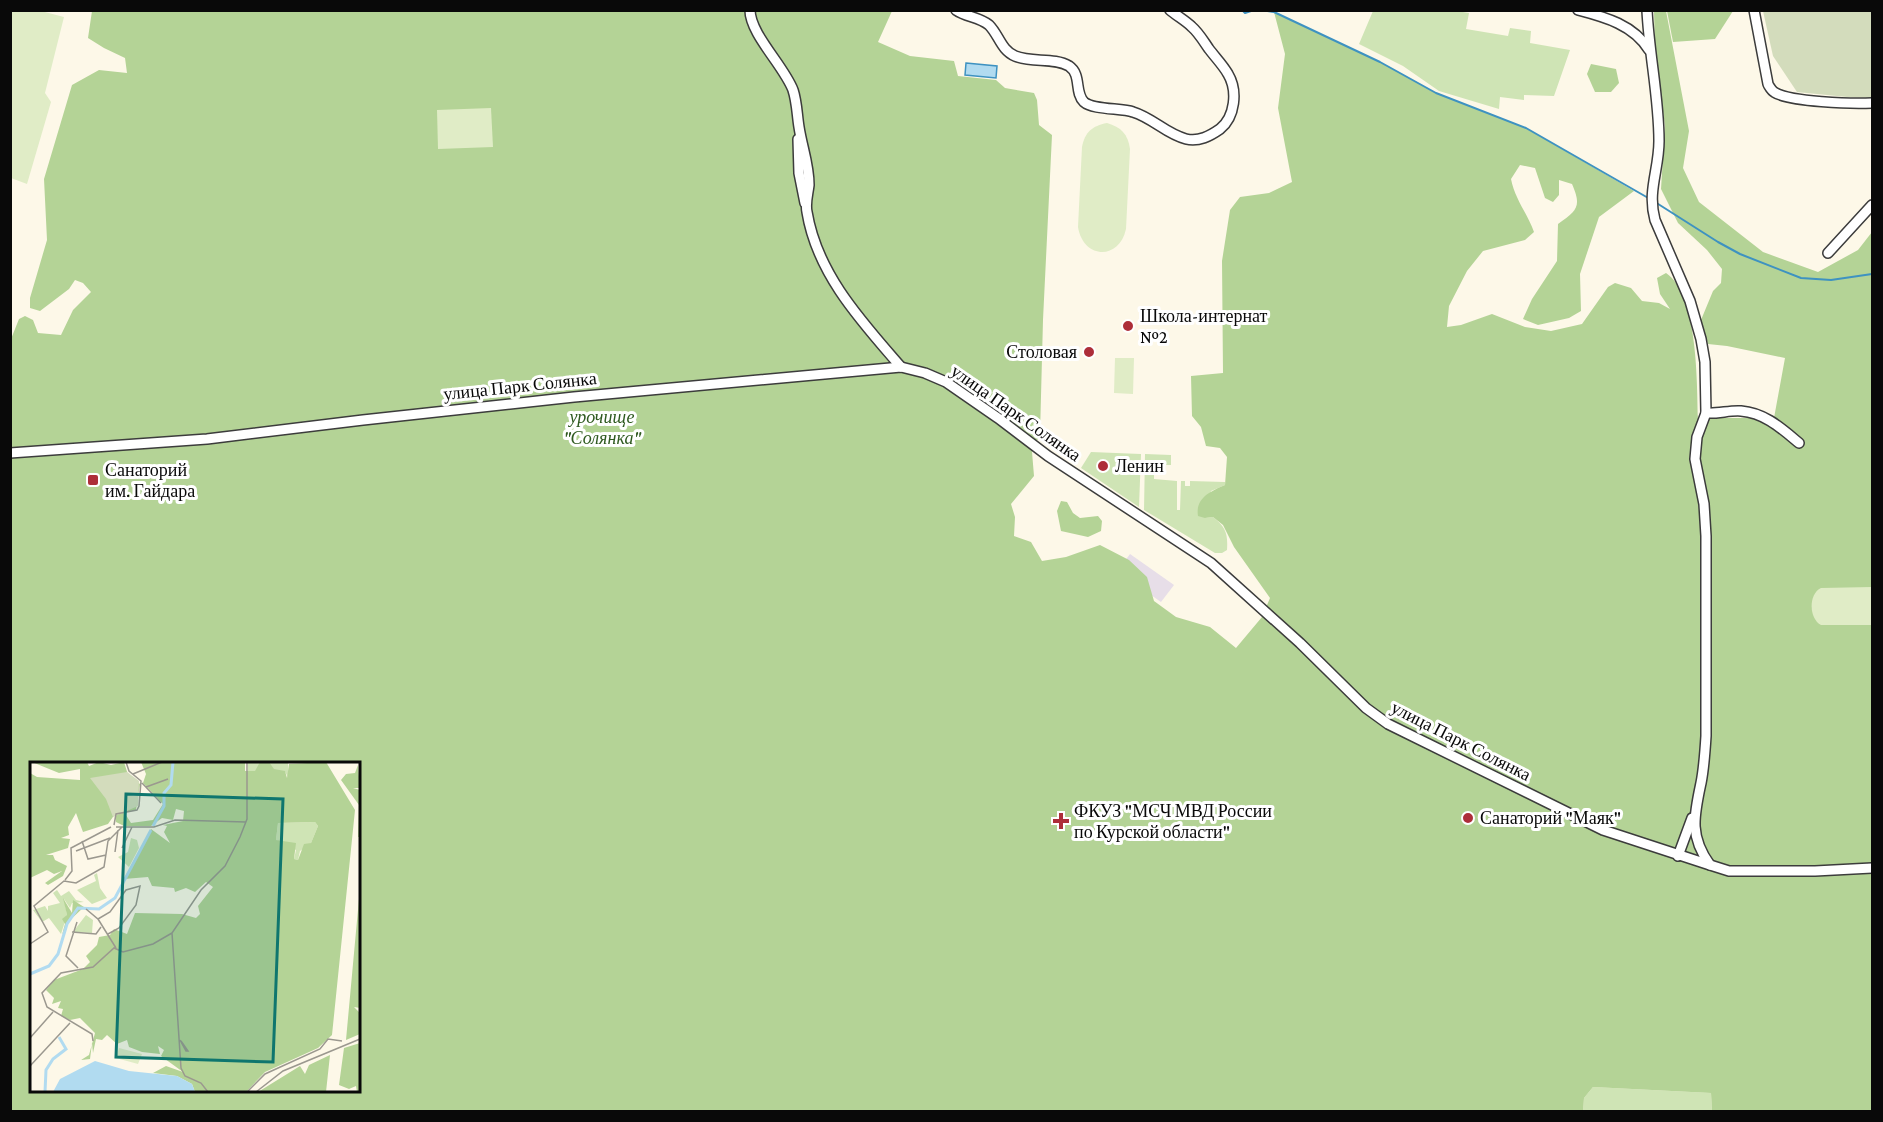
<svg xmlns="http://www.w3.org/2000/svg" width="1883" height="1122" font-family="'Crimson Pro',serif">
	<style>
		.industrial { fill: #e7dee8 }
		.green { fill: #cfe4b5 }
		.forest { fill: #b4d396; fill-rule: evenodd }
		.cemetery { fill: #d3dcbc }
		.pitch { fill: #e0ecc6 }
		.water { fill: #b1dbf0; stroke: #3e92c1; stroke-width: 1.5 }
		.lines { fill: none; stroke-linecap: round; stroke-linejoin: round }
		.stream { stroke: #3e92c1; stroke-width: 2 }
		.minor-casing { stroke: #3c3c3c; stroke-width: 12 }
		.minor { stroke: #fff; stroke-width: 9 }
		.poi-dot { fill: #ad2e39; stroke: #fff; stroke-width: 2 }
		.labels { text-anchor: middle; stroke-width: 6; stroke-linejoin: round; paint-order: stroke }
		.poi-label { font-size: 18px; fill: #090909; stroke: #fff; text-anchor: start }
		.street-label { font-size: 18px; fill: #090909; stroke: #fff }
		.park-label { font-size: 18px; font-style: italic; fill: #2f5a20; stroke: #fff }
		.inset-river { fill: none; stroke: #b1dbf0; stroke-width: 3 }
		.inset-road { fill: none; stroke: #9b988f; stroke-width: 1.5 }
		.view { fill: #0f766e; fill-opacity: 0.15; stroke: #0f766e; stroke-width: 3 }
		.inset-edge { fill: none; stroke: #090909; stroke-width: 3 }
	</style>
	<rect width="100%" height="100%" fill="#fdf8e8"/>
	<!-- industrial -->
	<path class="industrial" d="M1130 554 1174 585 1161 602 1131 581 1119 569Z"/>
	<!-- green -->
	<g class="green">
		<path d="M1451 10 1469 13 1466 29 1508 36 1510 28 1531 31 1530 43 1570 50 1554 96 1524 95V100L1500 97 1499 109 1439 91 1403 66 1359 44 1373 11Z"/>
		<path d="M1091 452 1141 454 1139 507 1081 468Z"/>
		<path d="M1145 454 1171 455V465H1154V479L1177 481V510H1180L1181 481H1185V486H1190V481L1225 482V485L1211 491 1205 518 1213 517C1226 527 1228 534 1227 550L1222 553H1215L1144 510Z"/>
		<path d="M1593 1087 1711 1093 1712 1111 1583 1112 1584 1098Z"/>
	</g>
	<!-- forest -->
	<g class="forest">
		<path d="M92 11H892L878 42 910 56 954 61 958 76 996 80 1005 88 1034 93 1037 100 1039 125 1052 135 1043 320 1040 434 1032 452 1034 476 1011 504 1015 517 1014 536 1031 542 1042 561 1066 557 1100 545 1129 560 1147 577 1154 601 1176 617 1210 627 1236 648 1262 617 1270 598 1234 547 1223 525 1213 517 1205 518 1198 516C1195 498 1211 491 1225 485L1227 457 1220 448 1206 446 1201 427 1192 416 1191 376 1223 373 1222 261 1230 210 1240 197 1269 193 1292 182 1278 108 1285 54 1274 12 1380 62 1436 93 1526 128 1634 191 1599 217 1580 274 1581 311 1569 318 1538 325 1523 319 1532 299 1557 261 1558 224C1577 210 1582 207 1572 184L1559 180V195L1553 202 1545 198 1535 168 1520 165 1511 179C1515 199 1527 213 1534 232L1525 240 1483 251 1467 271 1449 306 1447 327 1461 325 1492 314 1525 327 1551 331 1582 324 1608 287 1615 283 1631 288 1642 301 1659 303 1670 309 1660 294 1657 278 1666 273C1698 294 1697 382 1698 418H1774L1785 358 1727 346 1708 344 1701 320 1713 291 1721 283 1722 269 1707 250 1678 223 1661 189 1665 126 1655 52 1654 11H1666L1689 131 1683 168 1699 202 1763 252 1818 272 1858 250 1872 232V1111H1712L1711 1093 1593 1087 1584 1098 1583 1112H11V339L19 319 25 316 33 320 38 333 61 335 73 310 91 292 83 283 75 280 69 289 40 311 30 308V298L47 240 44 179 72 85 99 70 127 73 125 58 104 48 88 38ZM32 764H358V1090H32Z"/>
		<path d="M1667 11V10L1733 11 1715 39 1673 42Z"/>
		<path d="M1591 64 1616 69 1619 83 1611 92H1595L1587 74Z"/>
		<path d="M1061 501 1067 502 1073 513 1080 518 1098 516 1102 521 1101 531 1088 537 1061 531 1057 511Z"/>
	</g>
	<!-- cemetery -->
	<path class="cemetery" d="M1763 11H1872V98L1847 97 1797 92 1773 56Z"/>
	<!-- pitch -->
	<g class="pitch">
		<path d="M10 11H41L64 17 45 93 51 102 27 184 11 178Z"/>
		<path d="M491 108 493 147 438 149 437 110Z"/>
		<path d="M1107 123C1121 127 1128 134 1130 149L1126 229C1119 261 1083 259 1078 227L1082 147C1085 132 1092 126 1107 123Z"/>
		<path d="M1115 358H1134L1133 394 1114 393Z"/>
		<path d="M1872 587V625H1821C1809 619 1808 594 1821 588Z"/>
	</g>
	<!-- water -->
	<path class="water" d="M966 63 997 66 996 78 965 75Z"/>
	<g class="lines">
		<!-- stream -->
		<g class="stream">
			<path d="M1242 10 1245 13 1254 10"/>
			<path d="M1261 10 1274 12 1380 62 1436 93 1526 128 1650 199"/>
			<path d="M1655 202 1718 242 1740 254 1801 278 1831 280 1872 274"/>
		</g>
		<defs>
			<g id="minor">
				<path d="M750 10C750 34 784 66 793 90 797 102 797 115 799 127 802 147 809 164 809 185 808 194 805 203 807 212 817 274 862 322 901 367"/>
				<path d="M956 10C966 17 979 17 989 25 999 35 1001 50 1015 56 1032 63 1054 57 1069 66 1082 75 1074 92 1084 102 1093 110 1122 108 1133 112 1153 118 1166 134 1186 139 1199 142 1210 136 1220 129 1235 117 1238 91 1228 74 1223 65 1215 57 1209 49 1204 42 1199 33 1192 27 1186 21 1177 16 1170 10"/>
				<path d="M1578 10C1605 17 1634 25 1649 50"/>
				<path d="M1647 10C1649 54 1659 97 1659 141 1659 170 1647 191 1655 220L1690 301 1701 339 1705 362 1706 413 1697 437 1695 459 1704 504 1706 536V736C1705 752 1704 768 1701 783 1694 816 1689 836 1710 865"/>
				<path d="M1754 10 1768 84C1768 85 1773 92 1774 92 1789 102 1853 104 1872 103"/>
				<path d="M798 139 799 173 805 203"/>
				<path d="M1828 253 1872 205"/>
				<path d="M1706 413C1718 414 1730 410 1741 411 1765 413 1781 428 1799 443"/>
				<path d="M10 453 207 439 363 420 574 397 901 367 925 373 946 382 998 418 1048 456 1211 563 1300 643 1366 708 1388 724 1603 830 1710 865 1729 871H1815L1872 868"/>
				<path d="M1678 856 1692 818"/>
			</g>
		</defs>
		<!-- minor casing -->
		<use href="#minor" class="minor-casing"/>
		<!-- minor -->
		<use href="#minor" class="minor"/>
	</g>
	<!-- markers -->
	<g class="poi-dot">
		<circle cx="1128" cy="326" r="6"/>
		<circle cx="1089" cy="352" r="6"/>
		<circle cx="1103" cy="466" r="6"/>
		<rect x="87" y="474" width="12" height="12" rx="3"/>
		<circle cx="1468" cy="818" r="6"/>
		<path d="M1058 812h6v6h6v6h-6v6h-6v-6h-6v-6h6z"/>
	</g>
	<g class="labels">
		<!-- poi labels -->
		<g class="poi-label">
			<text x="1140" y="322">Школа-интернат<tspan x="1140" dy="21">№2</tspan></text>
			<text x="1077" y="358" text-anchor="end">Столовая</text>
			<text x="1115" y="472">Ленин</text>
			<text x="105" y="476">Санаторий<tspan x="105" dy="21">им. Гайдара</tspan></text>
			<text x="1074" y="817">ФКУЗ "МСЧ МВД России<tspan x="1074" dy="21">по Курской области"</tspan></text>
			<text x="1480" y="824">Санаторий "Маяк"</text>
		</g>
		<!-- street labels -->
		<g class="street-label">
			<text transform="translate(520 386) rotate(-6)" y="6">улица Парк Солянка</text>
			<text transform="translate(1016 413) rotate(35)" y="6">улица Парк Солянка</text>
			<text transform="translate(1461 741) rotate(27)" y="6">улица Парк Солянка</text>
		</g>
		<!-- park labels -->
		<g class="park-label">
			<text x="602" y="423">урочище<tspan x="602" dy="21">"Солянка"</tspan></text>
		</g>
	</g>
	<!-- overview -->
	<g transform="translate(30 762)">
		<rect width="330" height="330" fill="#fdf8e8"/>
		<path d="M218 0H272L258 1V15L255 10H218ZM285 60 288 64 281 81 270 89 268 98 264 97 266 88 246 78 248 61ZM101 76 107 78 109 86 99 105 88 95 98 90ZM67 111 70 126 77 136 62 142 47 128 66 119 64 113ZM27 128 31 134 39 129 46 138 54 140 42 141 40 146 34 137 37 153 31 172 19 156 12 160 3 148 15 144 18 149V144L30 141 23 131ZM56 153 63 158 62 171 43 170Z" fill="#cfe4b5"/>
		<path d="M2 0H57L59 4 69 0 81 3 94 0 98 13 110 22 106 48 88 51 94 50 101 61 123 58 133 42 113 21 116 12 111 0H215V9H225L230 0H239L244 7 255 9 257 16 259 2 296 0 325 48 302 273 288 286 235 310 216 330H165L162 322 147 314 123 311 136 304 153 310 131 294 134 288 128 284 130 292 112 290 99 285 97 278 87 282 77 273 72 278 66 277 63 291 62 281 60 297 51 298 59 293 65 271 50 256 40 258 31 254 33 247 28 246 31 239 22 242 24 236 16 228 24 218 53 207 60 200 56 194 67 183 69 175 80 173 84 167 97 172 105 151 152 152 166 156 170 152 168 144 183 125 176 120 165 130 156 126 145 130 144 126 122 124 118 115 94 117 121 67 140 81 134 70 137 64 133 63 153 59 154 49 146 47 143 58 132 56 121 64H94L86 60 85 52 78 62 53 70 46 51 38 65 39 73 31 76 40 77 38 86 16 93H23L25 98 37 104 33 114 18 123 15 121 32 109 24 112 17 108 0 116V11L7 15 50 18V7L29 11ZM285 60 288 64 281 81 274 82 268 98 264 97 266 81 246 78 248 61ZM328 3 330 26H323L330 28V75H328L329 43 311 18 316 12 325 11ZM330 126V246L324 245 330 251V272L316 278ZM33 136 42 151 43 138 54 145 39 159 32 173 35 162 32 157 37 153ZM330 281V330H327L326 324 319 327 309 323 314 286ZM300 293 296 330H228L270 304 275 312 279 303Z" fill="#b4d396" fill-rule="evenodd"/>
		<path d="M97 10 109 19 108 44 83 55 76 37 60 16Z" fill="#d3dcbc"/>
		<path d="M89 286 112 292 108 302 86 296Z" fill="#e0ecc6"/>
		<path d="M65 299 99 309 147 314 162 322 165 330H23L30 317Z" fill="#b1dbf0"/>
		<path class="inset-river" d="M123 64 134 44V31L141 23 143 0M0 212 19 204 28 192 37 162 48 146 69 147 85 136 121 68M15 330 16 308 23 297 36 287 29 275"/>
		<path class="inset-road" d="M103 12 132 0M112 21 131 41M116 25 138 17M84 63 86 52 107 48 109 44 111 19 99 9 96 0M86 65H124L145 58 216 60M52 79 58 97 76 93M92 86 102 65M46 89 80 76M85 90 88 68M35 118 42 109 41 86 81 65M56 147 68 157 80 150 96 128 110 124 106 143 89 166 78 172M68 157 86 186M47 160 36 194 48 206M42 170 66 172 71 165M0 182 18 170 4 144 34 119 46 121 74 105 78 79 92 65M0 276 23 250M150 278 156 289H158L151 279M63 279 62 272 17 245 12 231 31 211 63 205 84 186 93 190 123 182 142 171M0 304 40 261M178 330 171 321 155 314 151 306 142 171 171 128 195 104 210 75 217 57V0M217 330 235 312 290 287 298 277 312 279M226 330 253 309 330 277"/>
		<path class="view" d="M96 32 253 37 243 300 86 295Z"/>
		<rect width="330" height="330" class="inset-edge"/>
	</g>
	<!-- border -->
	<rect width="1883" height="1122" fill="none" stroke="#090909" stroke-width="24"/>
</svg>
